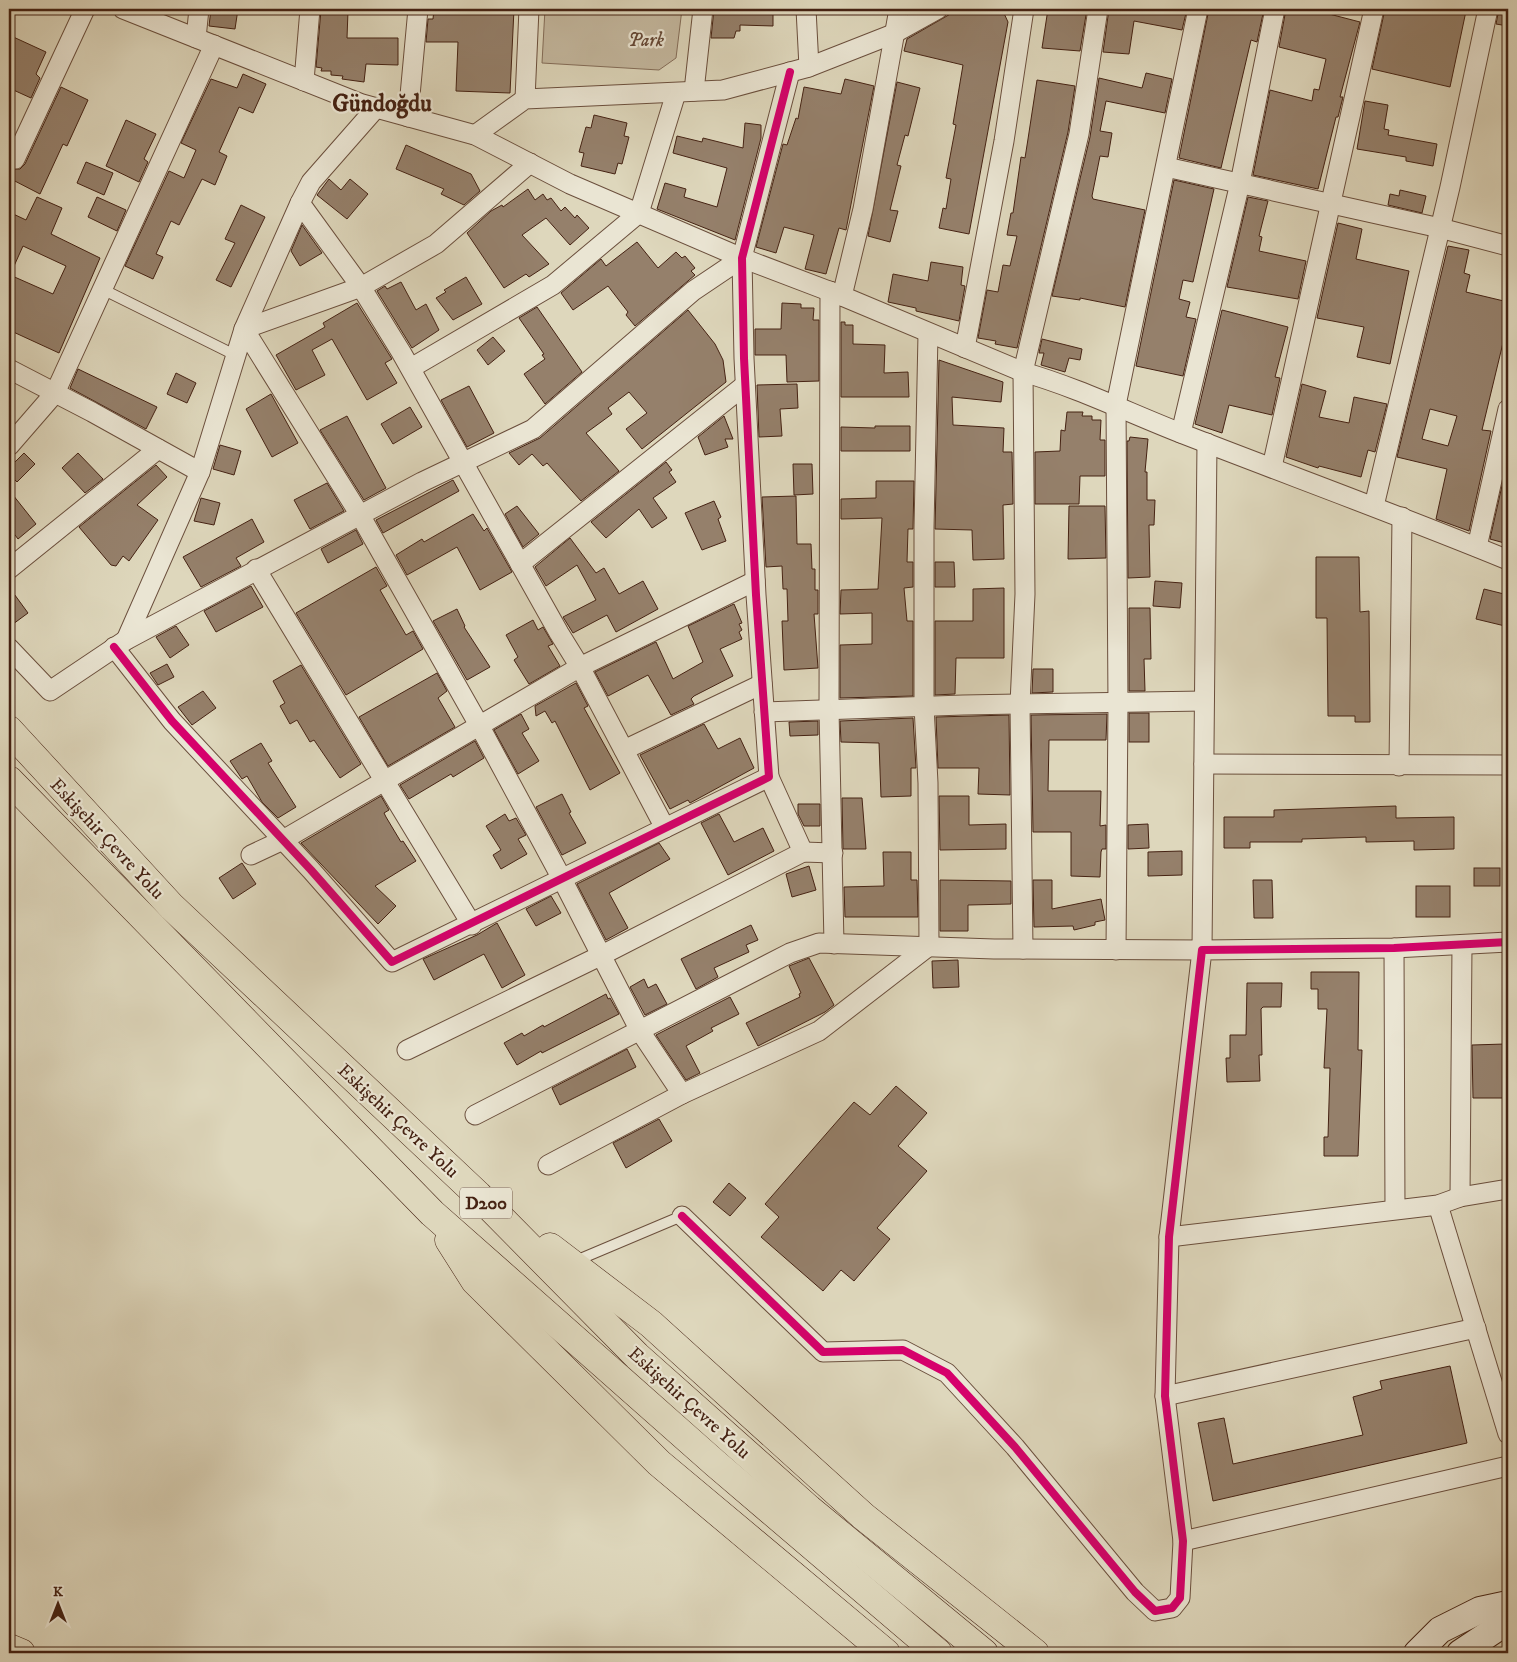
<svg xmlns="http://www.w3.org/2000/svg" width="1517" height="1662" font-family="'IM FELL DW Pica',serif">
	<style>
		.green { fill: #c4b89f; stroke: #846d59 }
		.building { fill: #95806b; stroke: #452213; fill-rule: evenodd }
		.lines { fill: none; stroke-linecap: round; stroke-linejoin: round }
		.service-casing { stroke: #6b4f3d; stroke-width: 12 }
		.minor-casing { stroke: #6b4f3d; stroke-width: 21 }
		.secondary-casing { stroke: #452213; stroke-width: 28 }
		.primary-casing { stroke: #452213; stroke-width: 29 }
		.trunk-casing { stroke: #452213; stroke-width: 29 }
		.service { stroke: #eae5d3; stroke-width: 10 }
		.minor { stroke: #eae5d3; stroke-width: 19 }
		.secondary { stroke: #eae5d3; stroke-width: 26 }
		.primary { stroke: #ded7bc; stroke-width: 28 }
		.trunk { stroke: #ded7bc; stroke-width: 28 }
		.cycleway-casing { stroke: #eae5d3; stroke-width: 11 }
		.cycleway { stroke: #d6006c; stroke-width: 8 }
		.labels { text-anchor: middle; stroke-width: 4.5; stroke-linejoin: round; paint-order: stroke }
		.shield { fill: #eae5d3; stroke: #765c4d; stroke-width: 1 }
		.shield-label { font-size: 18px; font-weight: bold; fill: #452213 }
		.park-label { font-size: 19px; font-style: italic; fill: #654836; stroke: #eae5d3 }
		.street-label { font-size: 19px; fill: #452213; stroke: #eae5d3 }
		.district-label { font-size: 24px; font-weight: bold; fill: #452213; stroke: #eae5d3 }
	</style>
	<rect width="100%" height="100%" fill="#ded7bc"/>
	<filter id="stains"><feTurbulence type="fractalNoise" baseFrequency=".004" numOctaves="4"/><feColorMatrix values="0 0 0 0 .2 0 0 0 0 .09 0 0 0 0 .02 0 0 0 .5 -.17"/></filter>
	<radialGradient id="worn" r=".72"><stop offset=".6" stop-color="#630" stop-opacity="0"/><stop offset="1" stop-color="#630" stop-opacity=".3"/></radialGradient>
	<!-- green -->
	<path class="green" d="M545 9H682L676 58 659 70 542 63Z"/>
	<!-- building -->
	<g class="building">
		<path d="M211 9H238L235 29 209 26Z"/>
		<path d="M434 9H514L510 93 456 91 458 42H426L428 19H433Z"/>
		<path d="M714 9H773V26L740 25V31H736L734 38H711Z"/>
		<path d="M959 9H1002L1008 22 969 234 939 228 943 208 946 209 951 179 946 178 956 125 953 124 963 65 904 51 907 39Z"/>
		<path d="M1048 9H1087L1080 51 1042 48Z"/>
		<path d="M1109 9H1187L1182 30 1134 21 1129 54 1103 52Z"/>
		<path d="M1209 9H1264L1257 42 1251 40 1221 168 1179 158Z"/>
		<path d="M1286 9H1310L1360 22 1340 97H1343L1338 117H1336L1318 189 1253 175 1270 90 1312 101 1314 89 1319 90 1326 59 1279 47Z"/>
		<path d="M1385 9H1456L1466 11 1450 87 1372 69Z"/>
		<path d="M1499 9H1508V26L1496 24Z"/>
		<path d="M321 10 348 11 347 38H398V65L366 64 364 82 342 79 343 76 331 75V71H321L322 68 316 67Z"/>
		<path d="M9 35 46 52 36 74 40 78 31 98 9 88Z"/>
		<path d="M1146 73 1172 79 1165 113 1106 101 1100 131 1112 133 1108 157 1100 156 1092 196 1093 199 1145 210 1125 307 1080 298V300L1052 296 1090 137 1099 78 1142 88Z"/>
		<path d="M243 74 266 84 253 113 239 107 219 152 227 156 215 185 202 179 179 225 171 221 156 254 163 257 153 279 125 266 169 171 184 178 196 150 181 143 211 79 237 88Z"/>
		<path d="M845 79 874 86 846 230 839 228 826 274 805 269 814 235 784 227 776 253 756 247 783 144 787 145 796 118 798 119 804 87 841 94Z"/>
		<path d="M1037 80 1075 86 1068 132 1017 348 995 344 996 341 978 338 987 290 998 292 1003 265 1010 266 1017 236 1007 235 1011 213H1013L1021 157 1025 158 1028 139Z"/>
		<path d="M897 82 920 88 908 136 905 135 897 165 901 166 890 210 898 211 890 242 868 236Z"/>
		<path d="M61 87 88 100 67 146 63 144 40 194 9 178V169H20L25 164Z"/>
		<path d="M1365 101 1388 105 1384 129 1389 130 1388 135 1437 144 1433 166 1406 161V157L1357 149Z"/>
		<path d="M594 115 627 123 624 136 629 137 622 164 618 163 615 174 581 166 584 153 579 152 586 127 591 128Z"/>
		<path d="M126 120 156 134 144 159 148 162 139 182 106 166Z"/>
		<path d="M745 123 761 125V138L735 240 657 209 665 183 686 189 684 197 717 207 727 168 673 153 677 136 702 142 703 138 743 148Z"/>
		<path d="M406 145 471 174 480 191 464 205 441 194 444 189 396 169Z"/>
		<path d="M86 162 113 173 104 195 77 183Z"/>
		<path d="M329 179 341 190 350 179 368 194 347 219 317 195Z"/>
		<path d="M1174 180 1214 189 1193 282 1183 280 1179 299 1190 302 1186 317 1196 319 1183 376 1136 366Z"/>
		<path d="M528 189 535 200 543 194 547 200 551 198 561 211 565 207 575 218 577 215 589 228 570 245 546 218 522 235 549 264 529 277 526 274 504 288 467 233 491 211 502 205 503 207Z"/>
		<path d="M1400 190 1426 196 1422 213 1388 205 1390 194 1399 196Z"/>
		<path d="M37 197 62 208 51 234 100 258 59 353 9 330V212L26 220ZM23 246 66 266 53 294 10 275Z"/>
		<path d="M97 197 126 210 117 231 88 217Z"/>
		<path d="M1248 197 1268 201 1259 236 1262 237 1259 251 1306 261 1298 299 1227 287Z"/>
		<path d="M241 205 265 217 231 287 216 280 235 243 225 239Z"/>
		<path d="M1338 223 1362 229 1356 259 1409 271 1390 364 1357 357 1364 327 1317 318Z"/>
		<path d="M302 225 322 253 300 266 291 251Z"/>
		<path d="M637 242 658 268 676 252 682 258 685 256 695 268 691 271 695 275 635 326 626 315 628 312 608 286 573 310 561 293 601 259 606 266Z"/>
		<path d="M1448 246 1469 250 1464 273 1470 275 1466 292 1508 302V322L1482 430 1491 431 1469 531 1436 519 1447 469 1397 457ZM1430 409 1457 416 1448 446 1422 439Z"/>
		<path d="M931 262 963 267 961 285 965 286 959 321 916 311V308L888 302 893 274 928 281Z"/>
		<path d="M466 277 482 304 453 320 436 298 446 292 444 290Z"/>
		<path d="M401 282 416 310 426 304 439 330 412 348 377 291 385 286 387 289Z"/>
		<path d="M357 303 392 359 385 363 397 383 367 400 332 339 312 350 325 375 296 390 276 355 325 327 323 323Z"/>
		<path d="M782 303 801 304V308H814L813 320H819V381L787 382 786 355H755V329H781Z"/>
		<path d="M537 307 582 372 545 404 524 374 545 359 542 355 544 354 519 318Z"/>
		<path d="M688 310 715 344 723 360 726 382 642 449 626 429 647 413 629 392 608 408 612 414 586 433 619 471 581 501 547 463 543 466 532 454 519 465 509 453 540 438Z"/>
		<path d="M1222 310 1288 327 1275 377 1280 378 1272 415 1229 405 1222 433 1195 424Z"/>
		<path d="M841 322H845V325H853V344L885 345 884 373 908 372 909 397H841Z"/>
		<path d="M493 337 505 351 488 365 477 350Z"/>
		<path d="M1042 339 1082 349 1080 360 1069 358 1065 372 1041 365 1044 353H1039Z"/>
		<path d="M939 360 1003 382 1001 402 952 397 953 425 1004 428 1003 452H1012L1013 504 1003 505 1004 559 973 560 972 530 935 529Z"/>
		<path d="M78 369 157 407 146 429 70 388Z"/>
		<path d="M176 373 196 383 187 403 167 394Z"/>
		<path d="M797 384 798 408 780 409 782 436 759 437 757 385Z"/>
		<path d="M1302 384 1326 391 1319 417 1349 423 1354 397 1387 404 1375 452 1368 450 1361 477 1319 466 1318 468 1286 457Z"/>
		<path d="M469 386 494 433 467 447 441 400Z"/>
		<path d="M271 394 298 443 272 457 246 409Z"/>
		<path d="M410 407 422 427 393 444 381 424Z"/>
		<path d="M1067 412H1083L1082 416H1092V420H1101L1100 440H1105V476H1080L1079 504H1035V452L1060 451 1061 430 1065 431Z"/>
		<path d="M347 416 386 488 364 500 320 430Z"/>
		<path d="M724 416 733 439H725L728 447 705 455 698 437Z"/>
		<path d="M875 426H910V451H841V427L875 428Z"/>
		<path d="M1130 437 1148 439 1145 472H1147V500H1155L1154 525H1149L1150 577 1128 578 1127 441H1129Z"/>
		<path d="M220 445 241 451 234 475 213 469Z"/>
		<path d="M24 453 35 464 17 482 9 474V468Z"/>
		<path d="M78 453 103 479 85 493 62 468Z"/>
		<path d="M1508 459V544L1490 539Z"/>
		<path d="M666 462 672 470 669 472 676 482 653 498 667 518 652 528 639 509 606 538 591 522Z"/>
		<path d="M793 464H812L813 494 794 495Z"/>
		<path d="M156 465 167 477 137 505 158 520 129 561 123 556 116 566 111 565 79 527Z"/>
		<path d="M453 480 459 491 383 533 376 520Z"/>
		<path d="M876 481H914L913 529H908L907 562H913V587L904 588 907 621H913V696L840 698V645L872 644V613L840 614 841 590 878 589 882 518 841 519V499L876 498Z"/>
		<path d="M327 483 344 511 310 529 294 500Z"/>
		<path d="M9 490 36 524 18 539 9 527Z"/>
		<path d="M796 496 797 544H811L812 569H815V590H818V614H814L818 668 784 670 782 621H788L787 589H783L782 566 766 567 762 497Z"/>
		<path d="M201 498 220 503 214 525 194 521Z"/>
		<path d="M714 501 721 517 718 519 726 541 702 550 685 513Z"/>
		<path d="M517 506 539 534 523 547 505 514Z"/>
		<path d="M1069 506H1105L1106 558 1068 559Z"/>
		<path d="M473 514 484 531 487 528 512 572 480 590 457 547 407 575 396 555 422 539 424 542Z"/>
		<path d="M252 519 264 542 236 558 241 566 201 587 183 557Z"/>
		<path d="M356 530 363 544 328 563 321 549Z"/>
		<path d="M570 538 596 573 604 568 619 594 643 581 658 609 616 632 607 615 573 633 563 617 596 600 577 565 546 586 535 567Z"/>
		<path d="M1316 557H1359L1360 612 1369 611 1370 722H1355V716H1328L1327 618H1316Z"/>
		<path d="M935 562H954L955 587H935Z"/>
		<path d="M376 567 387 586 380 590 406 635 413 631 423 649 346 695 296 613Z"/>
		<path d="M1155 581 1182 583 1180 608 1153 606Z"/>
		<path d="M251 586 263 607 216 632 204 611Z"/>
		<path d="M9 587 28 613 9 627Z"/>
		<path d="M1004 588V658H956L955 694 935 695V621H973V589Z"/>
		<path d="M1484 589 1508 595V613L1505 626 1476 619Z"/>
		<path d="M734 604 742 623 739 624 742 630 739 632 742 639 720 649 733 676 694 696 691 699 694 704 671 715 648 675 608 696 595 672 656 642 673 679 703 662 688 626Z"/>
		<path d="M1129 608H1150L1151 659H1144L1145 691H1129Z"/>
		<path d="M457 609 465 626 464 627 490 667 467 680 433 621Z"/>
		<path d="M533 620 538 630 543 627 553 644 548 646 560 666 529 684 514 660 518 657 506 635Z"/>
		<path d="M176 626 189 645 170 658 156 637Z"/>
		<path d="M167 664 174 677 158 685 150 673Z"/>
		<path d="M301 665 361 764 340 778 314 740 310 742 297 720 290 724 280 706 285 703 273 681Z"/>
		<path d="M1033 669H1053V692L1032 693Z"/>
		<path d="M437 673 447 691 438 698 455 727 388 766 359 717Z"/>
		<path d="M576 683 588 706 584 708 620 773 590 790 555 721 552 723 545 711 536 716 535 706Z"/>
		<path d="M203 691 216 708 192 725 178 707Z"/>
		<rect x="1129" y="713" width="20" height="29"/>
		<path d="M521 714 529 729 522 733 539 761 518 774 494 730Z"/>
		<path d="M1107 714 1106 740H1049L1048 791H1101L1100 826 1106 825V849H1102L1101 852 1100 877 1071 876V832H1033L1031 715Z"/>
		<path d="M1009 715 1010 795 978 794 979 768H938L936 717Z"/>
		<path d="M913 718 916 768H911V796L881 797 879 743 841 742 840 721Z"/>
		<path d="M818 721V735L790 736 789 722Z"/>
		<path d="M704 724 718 749 740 738 754 768 690 803 688 800 670 809 640 755Z"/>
		<path d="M475 741 484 758 453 777 451 774 409 799 400 785Z"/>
		<path d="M261 743 272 761 268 763 296 807 278 818 262 802 247 776 242 779 230 761Z"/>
		<path d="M562 794 571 812 569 813 586 843 562 855 536 807Z"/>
		<path d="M381 796 389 810 384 813 386 817 401 842 403 841 416 861 375 886 396 906 378 924 301 843Z"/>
		<path d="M939 796H969V825L1006 824V849L940 850Z"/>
		<path d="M842 798H862L866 849H843Z"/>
		<path d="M798 804H820V826H804L798 814Z"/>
		<path d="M1396 806V818L1454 817V849L1414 850V841L1366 842V837L1302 839V842H1250V848H1224V817H1274V810Z"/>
		<path d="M505 814 509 821 516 818 526 835 518 839 527 854 501 869 493 855 501 850 486 826Z"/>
		<path d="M719 814 734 842 763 828 774 851 728 875 701 823Z"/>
		<path d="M1148 824 1149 848 1128 849V825Z"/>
		<path d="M659 843 670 859 609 893 628 928 606 940 577 884Z"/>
		<path d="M1182 851V875L1148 876V852Z"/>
		<path d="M883 852H911V880H917L918 917H845L844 887 884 886Z"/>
		<path d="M242 863 256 884 233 899 219 878Z"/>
		<path d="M809 866 816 890 792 897 786 874Z"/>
		<rect x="1474" y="868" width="26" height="18"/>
		<path d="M940 880 1011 881V904L968 905V931H940Z"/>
		<path d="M1033 880H1052V909L1101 899 1105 920 1095 922V925L1074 930 1073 926 1034 927Z"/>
		<path d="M1253 880H1272L1273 918H1254Z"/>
		<rect x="1416" y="886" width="34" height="31"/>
		<path d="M551 896 561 913 536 926 526 909Z"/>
		<path d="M497 923 525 975 502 988 484 954 434 980 423 959 477 935Z"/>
		<path d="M751 925 758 940 746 945 749 952 714 968 718 977 696 989 681 959Z"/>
		<path d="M809 958 834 1005 825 1012 758 1046 746 1023 800 997 799 994 801 993 789 966Z"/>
		<path d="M958 960 959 987 933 988 932 961Z"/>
		<path d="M1311 972H1359L1358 1050H1362L1358 1156H1324V1137H1328L1330 1068H1324L1327 1009H1318V989H1311Z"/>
		<path d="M644 979 648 988 656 984 667 1004 645 1015 630 987Z"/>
		<path d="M1247 983H1282L1281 1007H1263L1261 1009 1262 1055H1259L1260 1081 1227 1082 1226 1058H1230V1035H1246Z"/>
		<path d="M606 994 608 999 610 998 619 1014 542 1053 541 1051 517 1065 504 1043 522 1033 524 1036 543 1025 544 1027Z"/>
		<path d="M730 997 739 1014 711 1028 713 1031 686 1046 700 1073 686 1080 656 1035Z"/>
		<path d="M1505 1044 1507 1098H1473L1472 1045Z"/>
		<path d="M627 1049 636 1067 560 1105 552 1088Z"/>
		<path d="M896 1086 927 1113 898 1146 927 1171 877 1228 890 1239 854 1281 841 1270 823 1291 761 1237 779 1217 765 1204 854 1102 870 1115Z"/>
		<path d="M659 1119 672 1141 626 1168 613 1143Z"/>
		<path d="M729 1183 746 1198 730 1216 713 1202Z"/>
		<path d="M1450 1366 1467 1443 1213 1501 1198 1423 1224 1418 1233 1464 1363 1435 1353 1397 1382 1389 1380 1381Z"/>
	</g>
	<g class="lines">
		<defs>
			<g id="service">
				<path d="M102 289 235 355"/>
				<path d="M573 1262 682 1216"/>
			</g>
			<g id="minor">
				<path d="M123 9 362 104 475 135 570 184 742 258 842 296 1023 372C1079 388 1129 413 1183 434 1291 476 1401 516 1508 560"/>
				<path d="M806 9 809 67"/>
				<path d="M196 38 199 9"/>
				<path d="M304 81 310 9"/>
				<path d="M694 91 703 9"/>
				<path d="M525 99 529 9"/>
				<path d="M408 117 418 9"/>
				<path d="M475 135 525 99 723 90 809 67 893 34 938 9"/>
				<path d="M9 158 15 159 85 9"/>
				<path d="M530 163 436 244 361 287 244 329 360 515 479 725 561 877 640 1031 682 1094"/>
				<path d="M1166 167 1440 228 1508 246"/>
				<path d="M300 203 361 287 401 352 559 633 580 667 665 828"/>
				<path d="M830 291 829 709 834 944"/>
				<path d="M842 296 863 209 899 9"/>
				<path d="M965 348 1004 141 1024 9"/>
				<path d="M411 368 553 285 639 213 676 93"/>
				<path d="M9 369 92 412 200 472 244 329 300 203 311 182 376 108"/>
				<path d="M1181 433 1240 183 1275 9"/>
				<path d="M9 446 55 393 214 45"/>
				<path d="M1272 467 1374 9"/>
				<path d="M1374 506 1450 187 1488 9"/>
				<path d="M1477 547 1508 409"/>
				<path d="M520 564 745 385"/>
				<path d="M9 569 158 449"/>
				<path d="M256 569 472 925"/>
				<path d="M126 640 200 472"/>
				<path d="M114 647 172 721 311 870 392 962 769 777 756 595 744 358 742 258 790 72"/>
				<path d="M9 648 50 691 126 640 422 482 533 429 693 291 742 258"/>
				<path d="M764 712 963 705 1204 701"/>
				<path d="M624 750 762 684"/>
				<path d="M1204 764 1508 765"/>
				<path d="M1399 766 1402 517"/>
				<path d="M769 777 803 852"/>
				<path d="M251 855 283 840 580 667 755 581"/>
				<path d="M1394 948 1395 1209"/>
				<path d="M1023 949 1020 704 1025 594 1023 372 1079 134 1098 9"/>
				<path d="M1116 950 1118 704 1116 405 1198 9"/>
				<path d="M407 1050 602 955 803 852 833 853"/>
				<path d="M475 1115 790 953 819 943 994 949 1202 950 1207 443"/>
				<path d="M548 1165 682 1094 819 1031 929 946 928 783 924 706V528L928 334"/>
				<path d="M1460 1197 1462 945"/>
				<path d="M1438 1205 1508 1434"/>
				<path d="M682 1216 823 1352 903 1350 947 1373 1015 1447 1135 1592 1155 1611 1172 1608 1180 1598 1183 1541 1165 1396 1169 1237 1202 950 1394 948 1508 942"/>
				<path d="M1169 1237 1438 1205 1460 1197 1508 1189"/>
				<path d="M1165 1396 1476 1328"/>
				<path d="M1183 1541 1508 1466"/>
			</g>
			<g id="secondary">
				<path d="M1417 1653 1440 1630 1480 1610 1508 1604"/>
				<path d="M1460 1653 1508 1621"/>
			</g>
			<path id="primary" d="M9 1648 21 1653"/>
			<g id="trunk">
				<path d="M9 730 171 906 478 1195 637 1356 809 1509 984 1653"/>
				<path d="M9 780 432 1213 716 1464 938 1653"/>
				<path d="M449 1240 475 1281 659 1463 886 1653"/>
				<path d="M550 1247 651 1324 863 1516 1035 1653"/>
			</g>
		</defs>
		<!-- service casing -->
		<use href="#service" class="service-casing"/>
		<!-- minor casing -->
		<use href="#minor" class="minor-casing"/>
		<!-- secondary casing -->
		<use href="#secondary" class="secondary-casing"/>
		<!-- primary casing -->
		<use href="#primary" class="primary-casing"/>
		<!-- trunk casing -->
		<use href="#trunk" class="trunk-casing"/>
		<!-- service -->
		<use href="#service" class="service"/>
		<!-- minor -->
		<use href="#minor" class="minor"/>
		<!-- secondary -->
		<use href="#secondary" class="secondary"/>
		<!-- primary -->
		<use href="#primary" class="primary"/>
		<!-- trunk -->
		<use href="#trunk" class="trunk"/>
		<defs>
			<g id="cycleway">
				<path d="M114 647 172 721 311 870 392 962 769 777 756 595 744 358 742 258 790 72"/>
				<path d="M682 1216 823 1352 903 1350 947 1373 1015 1447 1135 1592 1155 1611 1172 1608 1180 1598 1183 1541 1165 1396 1169 1237 1202 950 1394 948 1508 942"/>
			</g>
		</defs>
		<!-- cycleway casing -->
		<use href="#cycleway" class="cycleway-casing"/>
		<!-- cycleway -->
		<use href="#cycleway" class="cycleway"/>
	</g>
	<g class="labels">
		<!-- shield labels -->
		<rect class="shield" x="460" y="1187.5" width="52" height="31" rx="4"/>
		<g class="shield-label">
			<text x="486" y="1209">D200</text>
		</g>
		<!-- park labels -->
		<g class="park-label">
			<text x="646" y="46">Park</text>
		</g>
		<!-- street labels -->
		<g class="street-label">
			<text transform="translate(108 838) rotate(47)" y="7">Eskişehir Çevre Yolu</text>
			<text transform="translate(399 1120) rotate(43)" y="7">Eskişehir Çevre Yolu</text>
			<text transform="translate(690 1402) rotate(42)" y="7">Eskişehir Çevre Yolu</text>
		</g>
		<!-- district labels -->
		<g class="district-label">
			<text x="382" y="111">Gündoğdu</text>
		</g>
	</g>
	<!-- margin -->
	<rect width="1517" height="1662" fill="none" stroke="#ded7bc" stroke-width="30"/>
	<rect x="10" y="10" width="1497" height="1642" fill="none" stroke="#452213" stroke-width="2.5"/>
	<rect x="15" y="15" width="1487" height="1632" fill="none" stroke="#452213"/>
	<!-- north arrow -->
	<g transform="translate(58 1604)" stroke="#eae5d3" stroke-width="4" paint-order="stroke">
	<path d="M0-4L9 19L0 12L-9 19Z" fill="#452213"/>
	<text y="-8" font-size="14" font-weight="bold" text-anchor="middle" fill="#452213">K</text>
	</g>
	<rect width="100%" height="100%" filter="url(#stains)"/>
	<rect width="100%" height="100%" fill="url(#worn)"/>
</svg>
